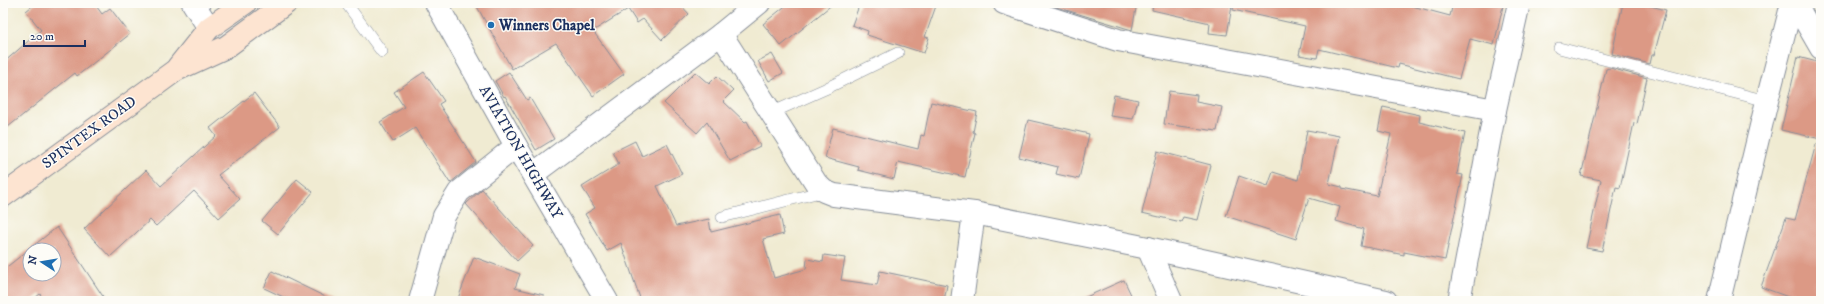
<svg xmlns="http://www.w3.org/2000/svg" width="1824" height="304" font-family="'IM FELL DW Pica',serif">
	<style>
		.building { fill: #dc9985; fill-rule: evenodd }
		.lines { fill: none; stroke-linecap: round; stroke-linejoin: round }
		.service-casing { stroke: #868d98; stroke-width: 12 }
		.minor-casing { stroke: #868d98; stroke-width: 24 }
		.secondary-casing { stroke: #868d98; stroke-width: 24 }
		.service { stroke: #fff; stroke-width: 11 }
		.minor { stroke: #fff; stroke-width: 22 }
		.secondary { stroke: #fde4d1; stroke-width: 22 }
		.poi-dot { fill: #1f6fb2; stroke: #fdfcf7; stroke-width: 1.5 }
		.labels { text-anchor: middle; stroke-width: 3; stroke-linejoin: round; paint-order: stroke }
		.poi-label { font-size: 15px; font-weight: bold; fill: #1b2f5e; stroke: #fdfcf7; text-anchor: start }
		.street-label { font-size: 15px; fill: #1b2f5e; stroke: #fdfcf7 }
	</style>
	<rect width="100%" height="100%" fill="#fdfcf7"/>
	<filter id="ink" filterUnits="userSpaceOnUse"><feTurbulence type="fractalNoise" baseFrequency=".025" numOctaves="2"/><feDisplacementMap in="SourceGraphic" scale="8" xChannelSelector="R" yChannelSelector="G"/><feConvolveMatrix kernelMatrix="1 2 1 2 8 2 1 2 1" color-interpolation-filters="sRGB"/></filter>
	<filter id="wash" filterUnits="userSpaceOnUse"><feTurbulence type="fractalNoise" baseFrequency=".012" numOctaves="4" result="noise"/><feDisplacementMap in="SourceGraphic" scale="16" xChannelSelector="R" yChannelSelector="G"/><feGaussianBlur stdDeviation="0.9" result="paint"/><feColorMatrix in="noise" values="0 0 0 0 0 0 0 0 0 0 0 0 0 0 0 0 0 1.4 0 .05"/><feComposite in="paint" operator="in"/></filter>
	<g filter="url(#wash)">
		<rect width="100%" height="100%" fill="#f0ebd2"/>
		<g id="blocks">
			<!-- building -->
			<g class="building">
				<path d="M36 3H94L102 14 110 8 130 34 77 76 75 73 3 131V63L41 30 26 11Z"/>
				<path d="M475 3H679L689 14 662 40 643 19 637 23 628 9 593 31 624 74 593 96 556 43 512 69Z"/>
				<path d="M789 3H834L781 46 763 24Z"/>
				<path d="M860 3H937L925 37 929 38 924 53 867 35 868 31 852 25Z"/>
				<path d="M1056 3H1137L1132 30 1056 7Z"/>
				<path d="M1153 3H1212L1232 6 1227 35 1209 33 1210 23 1152 10Z"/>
				<path d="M1234 3H1401L1450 16 1453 3H1490L1503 6 1494 45 1470 39 1459 79 1399 64 1398 68 1319 49 1317 58 1299 55 1305 26 1233 10Z"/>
				<path d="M1623 3H1639L1666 10 1654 55H1652L1650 64 1612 54Z"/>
				<path d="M772 54 783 73 769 81 758 61Z"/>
				<path d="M1798 57 1821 63V139L1781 130Z"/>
				<path d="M1610 68 1647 78 1637 124 1634 123 1620 188 1616 187 1602 251 1586 248 1601 180 1581 176 1606 69Z"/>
				<path d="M424 72 444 101 439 104 476 162 450 183 415 128 393 142 380 122 404 107 394 92Z"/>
				<path d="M509 72 527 100 530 98 554 139 536 150 505 96 504 97 495 81Z"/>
				<path d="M695 72 709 84 717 76 733 91 723 101 745 122 747 121 760 146 730 161 707 122 697 133 664 103Z"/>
				<path d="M1169 91 1197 95 1196 102 1222 107 1217 131 1164 124Z"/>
				<path d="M254 93 280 127 218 175 240 199 219 218 194 191 156 226 150 220 110 257 84 229 146 170 161 186 216 136 210 128Z"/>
				<path d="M1114 95 1138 100 1133 119 1110 116Z"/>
				<path d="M931 102 977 112 973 132 975 133 965 177 898 162 894 179 858 170 859 167 825 158 833 128 918 149 921 135 924 136Z"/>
				<path d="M1383 107 1420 115 1419 122 1465 133 1457 174 1463 175 1445 260 1404 252V255L1361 246 1364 229 1336 221 1340 207 1309 198 1296 239 1226 216 1239 176 1268 186 1273 172 1298 180 1307 130 1339 136 1329 184 1342 187V189L1377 196 1391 134 1378 131Z"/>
				<path d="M1028 120 1089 134 1079 179 1056 174 1058 167 1019 157Z"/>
				<path d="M635 141 642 156 667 144 682 174 657 186 676 226 709 219 711 232 780 215 784 234 763 239 774 278 806 269 807 259 823 262 824 255 845 258 841 280 877 285 880 271 947 285 944 301H641L621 243 607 251 585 214 595 208 582 187 619 164 613 152Z"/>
				<path d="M1816 144H1821V289L1817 301H1799L1761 287 1786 218 1795 220Z"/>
				<path d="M1157 151 1211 165 1197 220 1183 217 1181 222 1142 213Z"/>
				<path d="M297 179 313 192 278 234 262 221Z"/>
				<path d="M482 189 533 246 517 261 466 204Z"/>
				<path d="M57 227 106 301H45L40 294 31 301H3V270ZM30 250H54V274H30Z"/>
				<path d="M474 257 520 274 515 288 544 295 543 301H457Z"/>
				<path d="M272 271 334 301H292L264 288Z"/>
				<path d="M1124 280 1134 301H1077Z"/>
			</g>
		</g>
	</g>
	<g filter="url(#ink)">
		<use href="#blocks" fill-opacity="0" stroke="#868d98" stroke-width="1"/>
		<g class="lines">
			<defs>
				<g id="service">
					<path d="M346 3 382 52"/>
					<path d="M1559 48 1767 101"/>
					<path d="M771 113 825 89 898 53"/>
					<path d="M722 217 824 191"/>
				</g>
				<g id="minor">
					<path d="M193 3 209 28"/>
					<path d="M436 3 516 146 607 301"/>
					<path d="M1004 3 1118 40 1495 110"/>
					<path d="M1795 3 1821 48"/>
					<path d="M721 34 816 183 824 191 834 195 974 213 1148 248 1386 301"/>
					<path d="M533 174 721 34 759 3"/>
					<path d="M1148 248 1171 301"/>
					<path d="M420 301 444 216 459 192 516 146"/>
					<path d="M962 301 974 213"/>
					<path d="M1459 301 1495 110 1519 3"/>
					<path d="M1719 301 1767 101 1792 3"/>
				</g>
				<g id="secondary">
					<path d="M178 67 209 28 245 3"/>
					<path d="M3 196 176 70 226 47 286 3"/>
				</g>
			</defs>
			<!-- service casing -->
			<use href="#service" class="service-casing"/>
			<!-- minor casing -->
			<use href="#minor" class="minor-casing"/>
			<!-- secondary casing -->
			<use href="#secondary" class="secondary-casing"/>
			<!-- service -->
			<use href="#service" class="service"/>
			<!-- minor -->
			<use href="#minor" class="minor"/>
			<!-- secondary -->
			<use href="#secondary" class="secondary"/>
		</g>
	</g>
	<!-- markers -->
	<circle class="poi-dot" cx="491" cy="25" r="4"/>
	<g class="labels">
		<!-- poi labels -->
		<g class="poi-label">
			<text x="499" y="30">Winners Chapel</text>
		</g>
		<!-- street labels -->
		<g class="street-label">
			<text transform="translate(89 132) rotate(-36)" y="5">SPINTEX ROAD</text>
			<text transform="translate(521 152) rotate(60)" y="5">AVIATION HIGHWAY</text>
		</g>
	</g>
	<!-- margin -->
	<rect width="1824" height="304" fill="none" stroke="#fdfcf7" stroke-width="16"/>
	<!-- north arrow -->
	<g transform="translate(42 262) rotate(282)"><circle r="19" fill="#fdfcf7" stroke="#a3aaba"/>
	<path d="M0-3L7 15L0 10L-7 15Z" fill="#1f6fb2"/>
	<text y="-6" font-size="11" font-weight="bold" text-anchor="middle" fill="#1b2f5e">N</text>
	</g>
	<!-- scale -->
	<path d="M24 40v6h61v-6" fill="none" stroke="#1b2f5e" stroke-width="2"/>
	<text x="30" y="40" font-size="12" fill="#1b2f5e" stroke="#fdfcf7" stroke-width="3" paint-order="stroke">20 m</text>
</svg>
